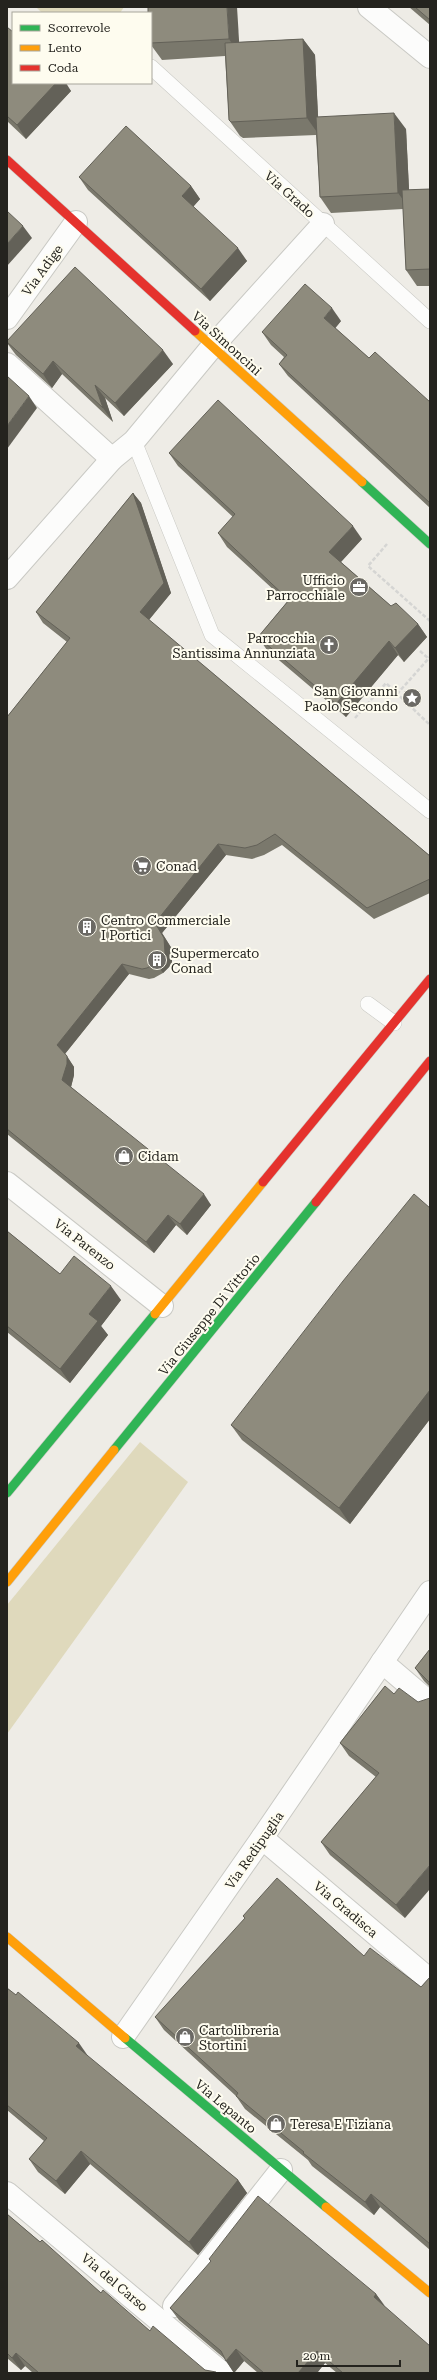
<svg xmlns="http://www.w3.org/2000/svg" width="437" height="2380" font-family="'Roboto Serif',serif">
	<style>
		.green { fill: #dfd9bc }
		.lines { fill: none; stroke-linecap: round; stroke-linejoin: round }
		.lane-casing { stroke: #c9c9c4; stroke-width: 16 }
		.street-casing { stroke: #c9c9c4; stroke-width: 24 }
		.fast-casing { stroke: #c9c9c4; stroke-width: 10 }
		.slow-casing { stroke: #c9c9c4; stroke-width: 10 }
		.jam-casing { stroke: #c9c9c4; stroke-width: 10 }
		.path { stroke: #d5d5d3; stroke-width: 2.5; stroke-dasharray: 4 2; stroke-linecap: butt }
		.lane { stroke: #fcfcfb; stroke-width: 15 }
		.street { stroke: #fcfcfb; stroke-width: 22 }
		.fast { stroke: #30b455; stroke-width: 9 }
		.slow { stroke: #ff9f0a; stroke-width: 9 }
		.jam { stroke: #e5322d; stroke-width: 9 }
		.wall { fill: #7a786c }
		.shaded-wall { fill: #636158 }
		.building { fill: #8e8b7d; stroke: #636158 }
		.labels { text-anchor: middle; stroke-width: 4; stroke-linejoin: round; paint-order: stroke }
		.street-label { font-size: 13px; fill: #24231e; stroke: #fefcef }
		.poi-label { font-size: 13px; fill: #24231e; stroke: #fefcef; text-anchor: start }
	</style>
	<rect width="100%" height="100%" fill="#eeece6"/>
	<!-- green -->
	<g class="green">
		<path d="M36 7H124L120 13H42Z"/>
		<path d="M140 1442 188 1482 7 1734V1605Z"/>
	</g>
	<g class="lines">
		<defs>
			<g id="lane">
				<path d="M151 67 430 321"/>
				<path d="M134 441 212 635 430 811"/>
				<path d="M368 1004 394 1023"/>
			</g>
			<g id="street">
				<path d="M369 7 430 57"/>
				<path d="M7 318 76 222"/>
				<path d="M7 364 112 459"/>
				<path d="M7 578 112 459 134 441 212 347 323 224"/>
				<path d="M7 1183 162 1306"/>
				<path d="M382 1662 430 1703"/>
				<path d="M262 1838 430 1980"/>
				<path d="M123 2037 262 1838 430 1592"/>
				<path d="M7 2193 222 2373"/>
				<path d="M174 2306 281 2170"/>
			</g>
			<g id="fast">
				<path d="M362 482 430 544"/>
				<path d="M114 1450 316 1202"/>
				<path d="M7 1493 155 1314"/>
				<path d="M125 2038 326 2207"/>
			</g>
			<g id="slow">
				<path d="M195 331 362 482"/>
				<path d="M155 1314 263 1182"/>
				<path d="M7 1582 114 1450"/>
				<path d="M7 1937 125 2038"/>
				<path d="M326 2207 430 2293"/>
			</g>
			<g id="jam">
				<path d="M7 160 195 331"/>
				<path d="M263 1182 430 979"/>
				<path d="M316 1202 430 1061"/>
			</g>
		</defs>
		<!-- lane casing -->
		<use href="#lane" class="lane-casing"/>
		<!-- street casing -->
		<use href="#street" class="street-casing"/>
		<!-- fast casing -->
		<use href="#fast" class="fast-casing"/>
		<!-- slow casing -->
		<use href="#slow" class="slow-casing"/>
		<!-- jam casing -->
		<use href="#jam" class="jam-casing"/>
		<!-- path -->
		<g class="path">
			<path d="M387 544 368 566 430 621"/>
			<path d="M420 651 429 659"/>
			<path d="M397 694 430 657"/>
			<path d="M355 718 386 683 430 725"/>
		</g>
		<!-- lane -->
		<use href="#lane" class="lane"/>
		<!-- street -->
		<use href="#street" class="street"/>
		<!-- fast -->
		<use href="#fast" class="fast"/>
		<!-- slow -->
		<use href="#slow" class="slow"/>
		<!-- jam -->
		<use href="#jam" class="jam"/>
	</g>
	<!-- wall -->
	<g class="wall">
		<path d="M409 7H430V25Z"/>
		<path d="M151 13 239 42 303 39 315 55 318 117 406 129 409 190 430 189V286H417L406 270 403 209 331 213 320 197 316 135 243 138 240 136 229 120 225 56 162 60 151 45Z"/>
		<path d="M7 27 71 91 26 139 7 121Z"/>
		<path d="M79 177 191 186 200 199 193 207 247 261 210 301 88 190Z"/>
		<path d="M341 321 335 328 369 358 430 402V508L288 376 279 364 284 357 271 345 262 332Z"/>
		<path d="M7 343 173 364 124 416 105 398 113 422 62 374 52 388 16 355Z"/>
		<path d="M169 453 362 539 341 562 391 606 418 624 427 637 404 662 398 655 346 717 267 650 258 637 287 602 227 547 218 533 233 517 178 466Z"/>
		<path d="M133 493 141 503 171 593 149 620 430 856V893L374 919 282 845 264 855 252 859 226 855 162 933 172 949V964L163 973 154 978 149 979 129 974 65 1054 74 1067V1075L71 1087 211 1205 187 1235 176 1225 154 1253 7 1134V717L67 642 43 623 36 612Z"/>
		<path d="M430 1208V1419L350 1524 242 1440 231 1425Z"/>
		<path d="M7 1231 60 1274 121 1300 101 1326 108 1335 70 1383 7 1332Z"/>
		<path d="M430 1649V1687L424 1681 415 1668Z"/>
		<path d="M385 1686 405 1918 330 1855 321 1842 376 1777 349 1756 340 1743Z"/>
		<path d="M243 1916 364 1956 421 1987 430 1977V2250L380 2207 374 2215 312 2166 308 2160 245 2109 236 2096 164 2030 155 2017 245 1919Z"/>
		<path d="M7 1988 88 2056H87L238 2180 247 2193 198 2255 90 2164 65 2194 38 2172 29 2159 44 2141 7 2110Z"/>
		<path d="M7 2214 101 2293 150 2331 205 2370 216 2373H33L25 2366 21 2370 7 2358Z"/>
		<path d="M209 2259 376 2294 430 2373H337L325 2363 317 2373H258L244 2361 234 2373 225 2359 179 2320 170 2308 211 2262Z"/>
	</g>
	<!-- shaded-wall -->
	<g class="shaded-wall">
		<path d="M227 7H237L240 56 229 39Z"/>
		<path d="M303 39 315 55 319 135 307 118Z"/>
		<path d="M56 83H66L71 91 26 139 17 125Z"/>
		<path d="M394 113 406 129 410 209 398 193Z"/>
		<path d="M191 186 200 199 191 209 182 196Z"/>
		<path d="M23 226 32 238 7 266V244Z"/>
		<path d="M238 248 247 261 210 301 201 289Z"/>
		<path d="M332 308 341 321 333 331 324 318Z"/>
		<path d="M163 350 173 364 124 416 115 403Z"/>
		<path d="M53 361 62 374 52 388 43 374Z"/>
		<path d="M95 385 105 398 113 422 103 408Z"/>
		<path d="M29 396 37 408 7 449V426Z"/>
		<path d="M133 493 141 503 171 593 147 622 140 612Z"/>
		<path d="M353 526 362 539 338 565 329 552Z"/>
		<path d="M418 624 427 637 404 662 395 648Z"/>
		<path d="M389 641 398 655 346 717 336 704Z"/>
		<path d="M218 844 226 855 162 933 172 949V964L163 973 156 963 155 923Z"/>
		<path d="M122 964 129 974 64 1055 57 1045Z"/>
		<path d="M67 1056 74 1067V1075L70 1091 62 1080Z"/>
		<path d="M204 1194 211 1205 187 1235 180 1224Z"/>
		<path d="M168 1215 176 1225 154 1253 146 1242Z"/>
		<path d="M111 1286 121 1300 101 1326 108 1335 70 1383 60 1369 89 1314Z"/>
		<path d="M430 1390V1419L350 1524 339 1508Z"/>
		<path d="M430 1865V1889L405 1918 396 1905Z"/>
		<path d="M79 2043 88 2056 85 2059 76 2046Z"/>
		<path d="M81 2151 90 2164 65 2194 56 2181Z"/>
		<path d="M238 2180 247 2193 198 2255 189 2242Z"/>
		<path d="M371 2194 380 2207 374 2215 365 2202Z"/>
		<path d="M376 2294 385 2306 374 2297Z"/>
		<path d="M236 2349 244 2361 234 2373 226 2361Z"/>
		<path d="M317 2351 325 2363 317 2373H298Z"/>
		<path d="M16 2353 25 2366 21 2370 12 2358Z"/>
	</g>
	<!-- building -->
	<g class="building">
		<path d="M148 7H227L229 39 151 43V13H148Z"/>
		<path d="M415 7H430V20Z"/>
		<path d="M7 27 13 32V83H56L17 125 7 116Z"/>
		<path d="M303 39 307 118 231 122 229 120 225 43Z"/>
		<path d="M394 113 398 193 320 197 316 117Z"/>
		<path d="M126 126 191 186 182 196 238 248 201 289 79 177Z"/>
		<path d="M430 189V269L406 270 402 190Z"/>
		<path d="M7 211 23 226 7 244Z"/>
		<path d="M75 267 163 350 115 403 95 385 103 408 53 361 43 374 7 342V341Z"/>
		<path d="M305 284 332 308 324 318 369 358 375 352 430 402V503L279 364 287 355 262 332Z"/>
		<path d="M7 376 29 396 7 426Z"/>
		<path d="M218 400 353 526 329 552 391 606 396 603 418 624 395 648 389 641 336 704 258 637 289 600 218 533 235 514 169 453Z"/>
		<path d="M133 493 164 583 140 612 430 856V879L367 908 275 834 257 845 245 848 218 844 155 923 164 938 165 953 156 963 147 968 142 969 122 964 57 1045 67 1056V1064L62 1080 204 1194 180 1224 168 1215 146 1242 7 1129V717L70 638 36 612Z"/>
		<path d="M414 1194 430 1208V1390L339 1508 231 1425 343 1281Z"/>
		<path d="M7 1231 60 1274 74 1256 111 1286 89 1314 98 1321 60 1369 7 1326Z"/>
		<path d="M430 1649V1683L415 1668Z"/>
		<path d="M385 1686 394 1694 399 1688 418 1702 430 1698V1865L396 1905 321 1842 379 1773 340 1743Z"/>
		<path d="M277 1878 364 1956 370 1948 421 1987 430 1977V2244L371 2194 365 2202 303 2153 304 2152 236 2096 238 2093 155 2017 245 1918 243 1916Z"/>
		<path d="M7 1988 16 1995 18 1992 79 2043 76 2046 238 2180 189 2242 81 2151 56 2181 29 2159 47 2138 7 2105Z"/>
		<path d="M258 2196 376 2294 374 2297 430 2346V2373H343L317 2351 298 2373H264L236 2349 226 2361 221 2351 170 2308 211 2261 209 2259Z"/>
		<path d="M7 2214 40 2242 42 2240 101 2293 103 2290 150 2331 153 2326 205 2370 216 2372 215 2373H39L16 2353 12 2358 7 2353Z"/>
	</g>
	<!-- icons -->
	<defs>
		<symbol id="office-disc" viewBox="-11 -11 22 22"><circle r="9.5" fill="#6b6964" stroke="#fefcef"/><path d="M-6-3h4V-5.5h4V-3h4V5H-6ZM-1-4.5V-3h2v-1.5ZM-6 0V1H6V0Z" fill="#fff"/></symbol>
		<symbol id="church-disc" viewBox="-11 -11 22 22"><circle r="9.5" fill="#6b6964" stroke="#fefcef"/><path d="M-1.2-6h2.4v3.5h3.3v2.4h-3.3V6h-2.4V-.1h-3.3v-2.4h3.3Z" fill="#fff"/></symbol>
		<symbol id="sight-disc" viewBox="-11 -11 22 22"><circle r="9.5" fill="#6b6964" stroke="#fefcef"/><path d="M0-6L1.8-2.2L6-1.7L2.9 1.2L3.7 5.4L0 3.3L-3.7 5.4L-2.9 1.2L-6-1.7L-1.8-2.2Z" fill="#fff"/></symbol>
		<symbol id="supermarket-disc" viewBox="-11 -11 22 22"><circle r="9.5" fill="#6b6964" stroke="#fefcef"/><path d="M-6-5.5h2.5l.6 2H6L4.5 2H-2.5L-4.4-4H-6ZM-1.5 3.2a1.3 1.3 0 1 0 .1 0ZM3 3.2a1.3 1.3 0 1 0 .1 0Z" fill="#fff"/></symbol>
		<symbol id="building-disc" viewBox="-11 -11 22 22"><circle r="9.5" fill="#6b6964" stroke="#fefcef"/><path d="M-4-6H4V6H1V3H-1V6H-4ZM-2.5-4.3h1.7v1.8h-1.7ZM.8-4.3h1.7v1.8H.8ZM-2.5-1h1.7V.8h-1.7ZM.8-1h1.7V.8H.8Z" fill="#fff"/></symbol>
		<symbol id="shop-disc" viewBox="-11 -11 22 22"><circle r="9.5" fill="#6b6964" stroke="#fefcef"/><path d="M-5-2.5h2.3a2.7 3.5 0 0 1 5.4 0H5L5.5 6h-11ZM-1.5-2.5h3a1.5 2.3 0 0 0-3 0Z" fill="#fff"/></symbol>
	</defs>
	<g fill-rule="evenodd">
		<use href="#office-disc" x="348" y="576" width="22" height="22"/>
		<use href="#church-disc" x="318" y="634" width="22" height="22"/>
		<use href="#sight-disc" x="401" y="687" width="22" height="22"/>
		<use href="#supermarket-disc" x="131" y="855" width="22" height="22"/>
		<use href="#building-disc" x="76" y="916" width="22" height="22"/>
		<use href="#building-disc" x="146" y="949" width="22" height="22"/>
		<use href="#shop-disc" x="113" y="1145" width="22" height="22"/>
		<use href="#shop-disc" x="174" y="2026" width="22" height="22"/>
		<use href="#shop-disc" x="265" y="2113" width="22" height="22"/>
	</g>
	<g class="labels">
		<!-- street labels -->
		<g class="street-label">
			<text transform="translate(290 194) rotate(42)" y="5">Via Grado</text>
			<text transform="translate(42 270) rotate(-54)" y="5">Via Adige</text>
			<text transform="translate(227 343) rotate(42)" y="5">Via Simoncini</text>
			<text transform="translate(85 1244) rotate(38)" y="5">Via Parenzo</text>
			<text transform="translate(209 1314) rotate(-51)" y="5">Via Giuseppe Di Vittorio</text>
			<text transform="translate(254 1850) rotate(-55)" y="5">Via Redipuglia</text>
			<text transform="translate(346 1909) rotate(40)" y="5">Via Gradisca</text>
			<text transform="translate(226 2106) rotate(40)" y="5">Via Lepanto</text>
			<text transform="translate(115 2282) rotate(40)" y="5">Via del Carso</text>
		</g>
		<!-- poi labels -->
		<g class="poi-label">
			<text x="345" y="585" text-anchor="end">Ufficio<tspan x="345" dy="15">Parrocchiale</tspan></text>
			<text x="315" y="643" text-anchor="end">Parrocchia<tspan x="315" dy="15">Santissima Annunziata</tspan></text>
			<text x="398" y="696" text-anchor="end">San Giovanni<tspan x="398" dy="15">Paolo Secondo</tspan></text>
			<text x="156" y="871">Conad</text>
			<text x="101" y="925">Centro Commerciale<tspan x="101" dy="15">I Portici</tspan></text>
			<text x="171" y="958">Supermercato<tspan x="171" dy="15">Conad</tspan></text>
			<text x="138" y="1161">Cidam</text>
			<text x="199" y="2035">Cartolibreria<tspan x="199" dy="15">Stortini</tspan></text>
			<text x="290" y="2129">Teresa E Tiziana</text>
		</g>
	</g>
	<!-- border -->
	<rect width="437" height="2380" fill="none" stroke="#24231e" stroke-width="16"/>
	<!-- legend -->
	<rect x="12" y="12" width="140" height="72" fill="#fefcef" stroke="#a7a59b"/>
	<rect x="20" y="25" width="20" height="6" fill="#30b455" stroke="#a7a59b"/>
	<text x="48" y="32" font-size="12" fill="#24231e">Scorrevole</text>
	<rect x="20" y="45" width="20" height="6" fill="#ff9f0a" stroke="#a7a59b"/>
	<text x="48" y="52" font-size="12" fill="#24231e">Lento</text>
	<rect x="20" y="65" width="20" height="6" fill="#e5322d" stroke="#a7a59b"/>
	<text x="48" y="72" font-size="12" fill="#24231e">Coda</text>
	<!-- scale -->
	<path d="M297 2360v6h103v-6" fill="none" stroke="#24231e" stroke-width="2"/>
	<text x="303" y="2360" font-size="12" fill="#24231e" stroke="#fefcef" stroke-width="3" paint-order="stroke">20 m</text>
</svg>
